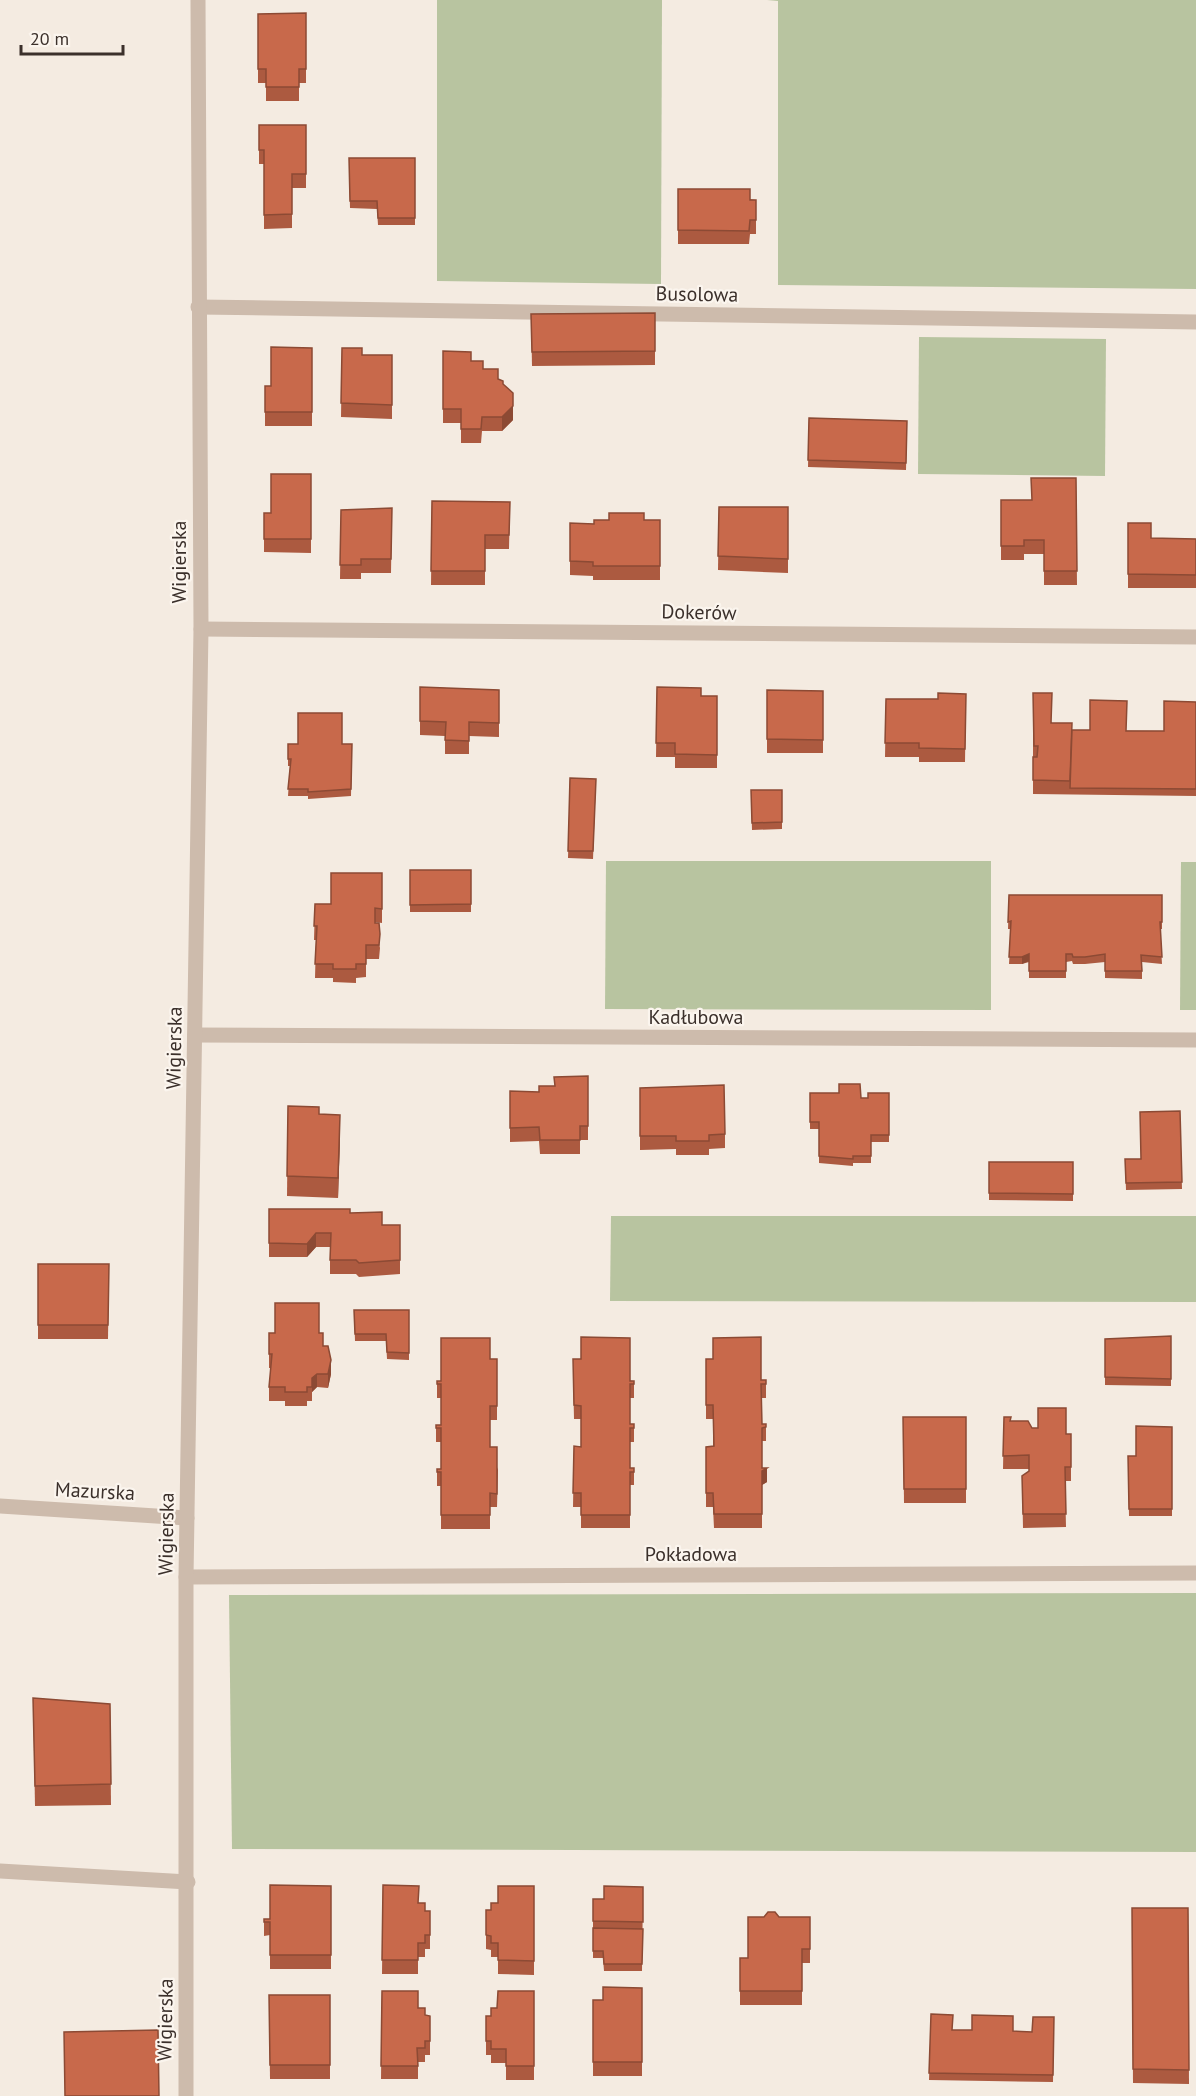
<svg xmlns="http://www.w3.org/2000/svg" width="1196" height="2096" font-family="'PT Sans',sans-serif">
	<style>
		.green { fill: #b8c4a0 }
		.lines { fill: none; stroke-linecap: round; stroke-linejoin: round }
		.minor { stroke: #cdbbac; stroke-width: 15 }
		.wall { fill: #ac5a40 }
		.shaded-wall { fill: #8c4a34 }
		.building { fill: #c8694b; stroke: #8c4a34; stroke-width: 1.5 }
		.labels { text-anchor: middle; stroke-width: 4.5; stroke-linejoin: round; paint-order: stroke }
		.street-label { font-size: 20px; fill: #3b302b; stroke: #fbf5ee }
	</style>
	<rect width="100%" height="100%" fill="#f4ebe1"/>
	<!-- green -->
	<g class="green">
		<path d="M437 0H662L661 284 437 281Z"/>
		<path d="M767 0H1196V289L778 285V1Z"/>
		<path d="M919 337 1106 339 1105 476 918 474Z"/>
		<path d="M606 861H991V1010L605 1009Z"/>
		<path d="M1181 862H1196V1010H1180Z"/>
		<path d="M611 1216H1196V1302L610 1301Z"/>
		<path d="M1196 1593V1852L232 1849 229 1595Z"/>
	</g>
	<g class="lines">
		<!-- minor -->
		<g class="minor">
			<path d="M198 307 1196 322"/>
			<path d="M201 629 1196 637"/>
			<path d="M195 1035 1196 1040"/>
			<path d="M0 1506 187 1518"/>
			<path d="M186 1577 1196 1573"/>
			<path d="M0 1871 188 1882"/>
			<path d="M186 2096V1577L201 629 198 0"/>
		</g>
	</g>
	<!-- wall -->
	<g class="wall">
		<path d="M306 13V83H299V101H266V83H258V14Z"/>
		<path d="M259 125H306V188H292V228L264 229V164H259Z"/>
		<path d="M349 158H415V225H378L377 209 350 208Z"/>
		<path d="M678 189 756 200V234H750L749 244H678Z"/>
		<path d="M655 313V365L532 366 531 314Z"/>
		<path d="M312 348V426H265V386H271Z"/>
		<path d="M342 348 362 355H392V419L341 417Z"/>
		<path d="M443 351 471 361 498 379 503 384 513 420 502 431H482L481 443H461V423H443Z"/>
		<path d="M809 418 907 421 906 470 808 467Z"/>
		<path d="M311 474V553L264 552V513H271Z"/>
		<path d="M1076 478 1077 585H1044V554H1024V560H1001V500H1031Z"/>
		<path d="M432 501 510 502 509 549H485V585H431Z"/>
		<path d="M719 507H788V573L718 570Z"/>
		<path d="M392 508 391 573H361V579H340L341 510Z"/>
		<path d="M644 520H660V580H593V576L570 575V523L594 524Z"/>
		<path d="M1128 523 1151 538 1196 539V588H1128Z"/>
		<path d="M420 687 499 690V737L469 736V754H445V736L420 735Z"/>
		<path d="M657 687 701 696H717V768H675V757H656Z"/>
		<path d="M767 690 823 691V753H767Z"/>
		<path d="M1033 693 1052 723 1072 730 1164 731 1196 702V796L1033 794Z"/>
		<path d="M966 694 965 762H919V757H885L886 699H938Z"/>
		<path d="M288 744H352L351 796 308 799V796H288L290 766H288Z"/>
		<path d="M570 778 596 779 593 859 568 858Z"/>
		<path d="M751 790H782V829L752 830Z"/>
		<rect x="410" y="870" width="61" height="42"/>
		<path d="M382 873V923L375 922 380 948 379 959H366V977L356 978V983L333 982V978H315L316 940H314L315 904H331Z"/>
		<path d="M1009 895H1162V929H1160L1162 964 1142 962V979L1105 978V962L1085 964H1073L1072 961 1066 962V978H1029V962L1022 964H1009L1011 929H1008Z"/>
		<path d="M588 1076V1140H580V1154H540L539 1141 510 1142V1091L539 1092Z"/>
		<path d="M640 1088 725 1134V1148L709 1149V1155H676V1149L640 1150Z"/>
		<path d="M810 1093H839L861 1098H868L889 1093V1142H871V1163H853V1166L819 1163V1129H810Z"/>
		<path d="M288 1106 319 1114 340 1135 338 1198 287 1196Z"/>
		<path d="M1180 1111 1182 1189 1126 1190 1125 1159H1141Z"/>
		<path d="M989 1162H1073V1201L989 1200Z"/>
		<path d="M269 1209 350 1213 382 1225H400V1274L359 1277 356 1274H330V1247H316L307 1257H269Z"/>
		<path d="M38 1264H109L108 1339H38Z"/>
		<path d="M354 1310H409V1360L387 1359 386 1341H355Z"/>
		<path d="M269 1333H319L331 1374 328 1388 317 1387 312 1392V1401H307V1406H285V1401H269V1387L271 1368H269Z"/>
		<path d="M1171 1336V1386L1105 1385V1339Z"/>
		<path d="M490 1359H497V1420H490V1447L498 1470 497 1507H490V1529H441V1486H437V1469H441V1442H436V1425H441V1398H437V1381H441Z"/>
		<path d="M573 1373 634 1381V1398H630V1424H634V1442H630V1468H634V1485H630V1528H581V1507H573L574 1446 581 1447V1419H574Z"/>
		<path d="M761 1380 766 1384V1398H761L762 1424H766V1441H762V1468L767 1482 762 1485V1528H714L713 1507H706V1447L713 1446V1419H706V1397Z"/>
		<path d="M903 1417H966V1503H904Z"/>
		<path d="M1004 1417 1011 1421 1032 1428 1066 1434 1071 1467V1481H1065L1066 1527 1023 1528 1022 1476 1029 1471V1469H1003Z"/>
		<path d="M1172 1427V1516H1129L1128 1456H1136Z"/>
		<path d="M33 1698 110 1704 111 1805 35 1806Z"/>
		<path d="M383 1885 419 1903 425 1911H430V1949H425V1957H418V1974H382Z"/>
		<path d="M331 1886V1969H270V1935L264 1936V1919H270Z"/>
		<path d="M534 1886V1975L498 1974V1957H491V1950L486 1949V1910H491L498 1903Z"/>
		<path d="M643 1887 642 1971H604L603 1958H593V1899H604Z"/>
		<path d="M1132 1908H1188L1189 2084 1133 2083Z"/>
		<path d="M779 1917H810V1963H802V2005H740V1958H748Z"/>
		<path d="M642 1988V2076H593V2000H603Z"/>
		<path d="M382 1991 418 2008 425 2015 430 2016V2055H425V2062H418V2079H381Z"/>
		<path d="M534 1991V2080H506V2063H491V2055H486V2016H491L497 2008Z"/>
		<path d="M269 1995H330V2079H270Z"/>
		<path d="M931 2014 952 2030 1032 2032 1054 2017 1053 2082 929 2080Z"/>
	</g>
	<!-- shaded-wall -->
	<g class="shaded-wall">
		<path d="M513 393V420L502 431V417Z"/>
		<path d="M1029 954V961L1022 964V957Z"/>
		<path d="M340 1115V1135L338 1198V1178Z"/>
		<path d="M316 1233V1247L307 1257V1244Z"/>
		<path d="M331 1360V1374L328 1388V1374Z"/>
		<path d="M317 1374V1387L312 1392V1378Z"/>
		<path d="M767 1468V1482L762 1485V1471Z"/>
	</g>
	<!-- building -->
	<g class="building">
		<path d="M306 13V69H299V87H266V69H258V14Z"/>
		<path d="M259 125H306V174H292V214L264 215V150H259Z"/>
		<path d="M349 158H415V218H378L377 201H350Z"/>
		<path d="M678 189H750V200H756V220H750L749 231 678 230Z"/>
		<path d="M655 313V351L532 352 531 314Z"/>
		<path d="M271 347 312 348V412H265V386H271Z"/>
		<path d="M342 348H362V355H392V405L341 403Z"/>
		<path d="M443 351 471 352V361H483V369H498V379L503 381V384L513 393V406L502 417H482L481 429H461V409H443Z"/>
		<path d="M809 418 907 421 906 463 808 460Z"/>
		<path d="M271 474H311V539H264V513H271Z"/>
		<path d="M1031 478H1076L1077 571H1044V540H1024V546H1001V500H1032Z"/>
		<path d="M432 501 510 502 509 535H485V571H431Z"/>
		<path d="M719 507H788V559L718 556Z"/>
		<path d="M392 508 391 559H361V565H340L341 510Z"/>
		<path d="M609 513H644V520H660V566H593V562L570 561V523L594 524V520H609Z"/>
		<path d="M1128 523H1151V538L1196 539V575L1128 574Z"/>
		<path d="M420 687 499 690V723L469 722V741L445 740 446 722 420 721Z"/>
		<path d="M657 687 701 688V696H717V755L675 754V743H656Z"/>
		<path d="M767 690 823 691V740L767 739Z"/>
		<path d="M938 693 966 694 965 749 919 748V743H885L886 699H938Z"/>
		<path d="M1033 693H1052L1051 723H1072L1070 781 1033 780V757H1037L1038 746H1034Z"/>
		<path d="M1090 700 1127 701 1126 731H1164V701L1196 702V789L1070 788 1072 730H1090Z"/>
		<path d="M298 713H342V744H352L351 789 308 792V789H288L291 759H288V744H298Z"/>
		<path d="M570 778 596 779 593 851H568Z"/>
		<path d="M751 790H782V822L752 823Z"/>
		<path d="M410 870H471V904L410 905Z"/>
		<path d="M331 873H382V909L375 908V923H379L380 934 379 945H366V964H356V969H333V964H315L317 926H314L315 904H331Z"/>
		<path d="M1009 895H1162V922H1160L1162 957 1141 955 1142 971H1105V954L1085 957H1073L1072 954H1066V971H1029V954L1022 957H1009L1011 921 1008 922Z"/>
		<path d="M588 1076V1126H580V1140H540L539 1127 510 1128V1091L539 1092V1086H555L554 1077Z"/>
		<path d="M839 1084H860L861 1098H868V1093H889V1135H871V1156H853V1159L819 1156V1122H810V1093H839Z"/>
		<path d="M724 1085 725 1134 709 1135V1141H676V1136H640V1088Z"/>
		<path d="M288 1106 319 1107V1114L340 1115 338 1178 287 1176Z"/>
		<path d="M1180 1111 1182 1182 1126 1183 1125 1159H1141L1140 1112Z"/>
		<path d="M989 1162H1073V1194L989 1193Z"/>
		<path d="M269 1209H350V1213L382 1212V1225H400V1260L359 1263 356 1260H330L331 1233H316L307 1244 269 1243Z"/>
		<path d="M38 1264H109L108 1325H38Z"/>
		<path d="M275 1303H319V1333H323V1346H328L331 1360 328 1374H317L312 1378V1387H307V1392H285V1387H269L272 1354H269V1333H275Z"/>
		<path d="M354 1310H409V1353L387 1352 386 1334H355Z"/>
		<path d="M1171 1336V1379L1105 1377V1339Z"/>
		<path d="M581 1337 630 1338V1381H634V1384H630V1424H634V1428H630V1468H634V1472H630V1515H581V1493H573L574 1446 581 1447V1406L574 1405 573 1359H581Z"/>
		<path d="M761 1337V1380H766V1384H761L762 1424H766V1427L762 1428V1468H767L762 1471V1514H714L713 1493H706V1447L714 1446 713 1405H706V1359H713V1338Z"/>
		<path d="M441 1338H490V1359H497V1406H490V1447H497V1494L490 1493V1515H441V1472H437V1469H441V1428H436V1425H441V1384H437V1381H441Z"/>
		<path d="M1038 1408H1066V1434H1071V1467H1065L1066 1514H1023L1022 1476 1029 1471V1455L1003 1456 1004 1417H1011L1010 1421H1028L1032 1428H1038Z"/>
		<path d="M903 1417H966V1489H904Z"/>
		<path d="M1136 1426 1172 1427V1509H1129L1128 1456H1136Z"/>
		<path d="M33 1698 110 1704 111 1784 35 1786Z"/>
		<path d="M270 1885 331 1886V1955H270V1922H264V1919H270Z"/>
		<path d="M383 1885 419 1886 418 1903H425V1911H430V1935H425V1943H418V1960H382Z"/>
		<path d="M498 1886H534V1961L498 1960V1943H491V1936L486 1935V1910H491V1903H498Z"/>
		<path d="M604 1886 643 1887V1922L593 1921V1899H604Z"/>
		<path d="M1132 1908H1188L1189 2070 1133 2069Z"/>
		<path d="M768 1912H775L779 1917H810V1949H802V1991H740V1958H748V1917H764Z"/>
		<path d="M593 1928 643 1929 642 1964H604L603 1951H593Z"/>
		<path d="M603 1987 642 1988V2062H593V2000H603Z"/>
		<path d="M382 1991H418V2008H425V2015L430 2016V2041H425V2048H417L418 2066H381Z"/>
		<path d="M498 1991H534V2066H506V2049H491V2041H486V2016H491V2008H497Z"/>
		<path d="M269 1995H330V2065H270Z"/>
		<path d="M931 2014 953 2015 952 2030H972V2015L1013 2016V2031L1032 2032 1033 2017H1054L1053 2075 929 2073Z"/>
		<path d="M158 2030 159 2096H65L64 2032Z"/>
	</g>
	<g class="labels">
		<!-- street labels -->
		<g class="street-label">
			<text transform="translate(697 294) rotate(1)" y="7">Busolowa</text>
			<text transform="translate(179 562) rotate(-90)" y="7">Wigierska</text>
			<text transform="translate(699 612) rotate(1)" y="7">Dokerów</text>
			<text x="696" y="1024">Kadłubowa</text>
			<text transform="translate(174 1048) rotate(-89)" y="7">Wigierska</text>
			<text transform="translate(95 1491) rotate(3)" y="7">Mazurska</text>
			<text transform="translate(166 1534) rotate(-89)" y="7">Wigierska</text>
			<text x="691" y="1561">Pokładowa</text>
			<text transform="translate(165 2020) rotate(-89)" y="7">Wigierska</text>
		</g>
	</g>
	<!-- scale -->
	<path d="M21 45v9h102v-9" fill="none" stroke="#3b302b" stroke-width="3"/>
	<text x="30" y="45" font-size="18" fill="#3b302b" stroke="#fbf5ee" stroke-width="4.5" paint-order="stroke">20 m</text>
</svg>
